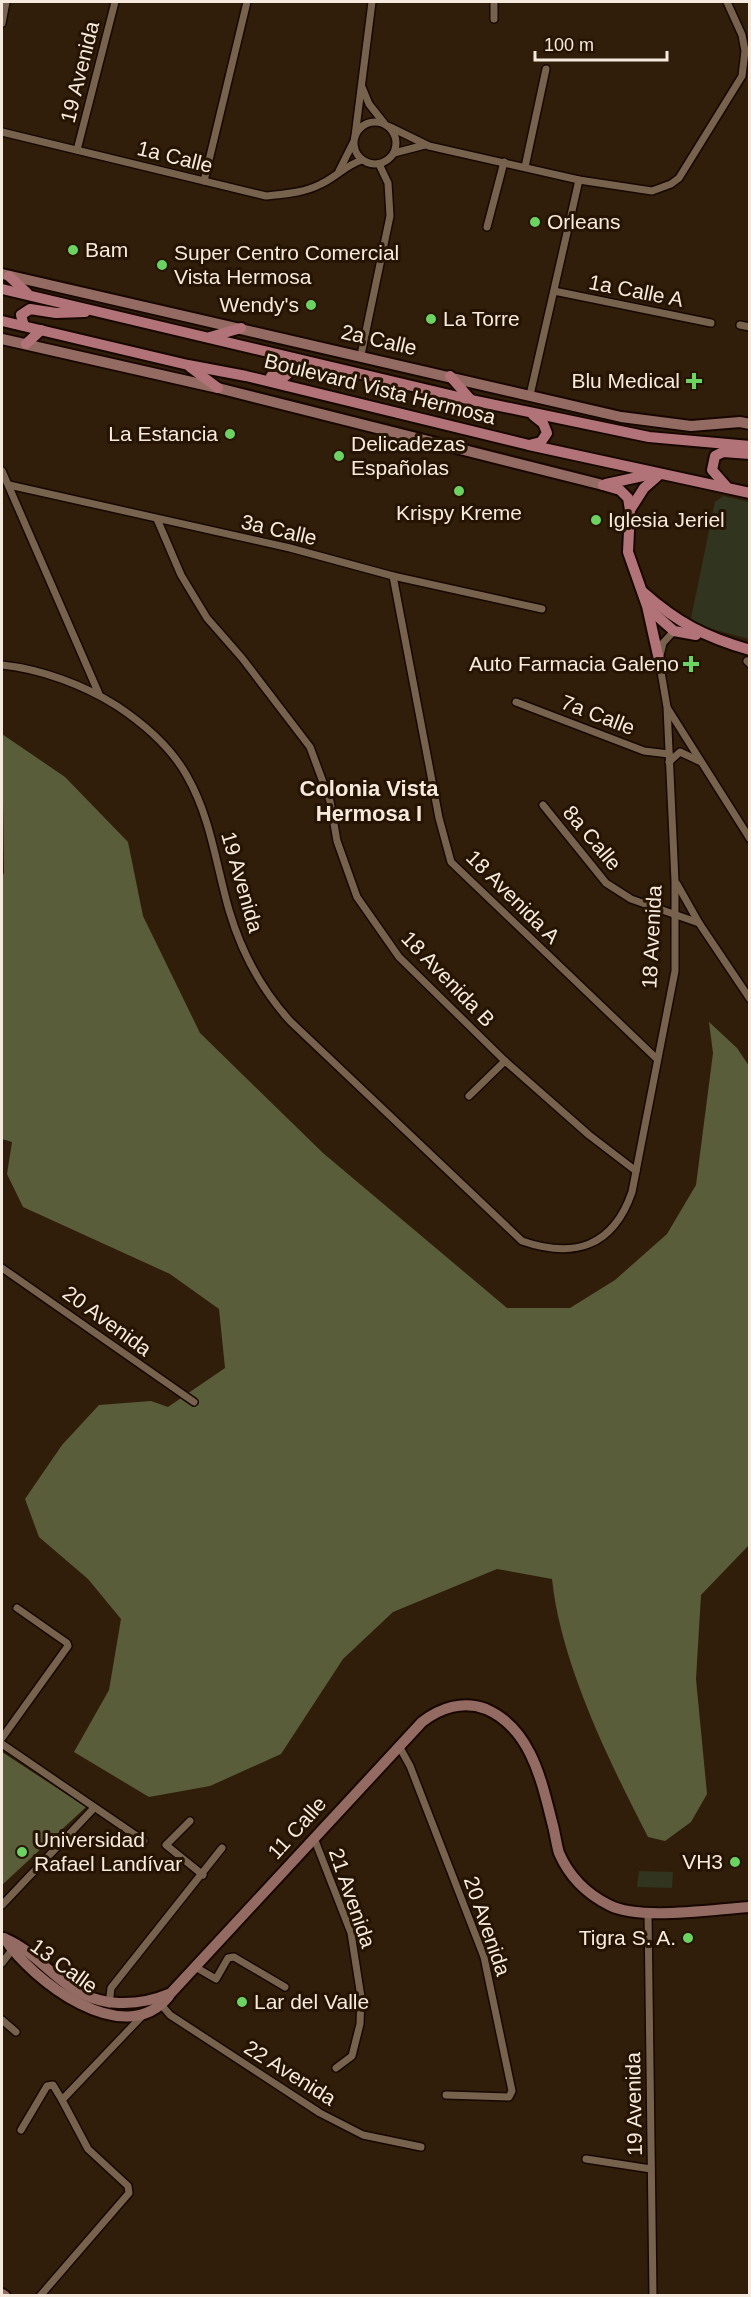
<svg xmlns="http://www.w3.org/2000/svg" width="751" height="2297" font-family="Helvetica,sans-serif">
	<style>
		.green { fill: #31341e }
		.forest { fill: #595d3a }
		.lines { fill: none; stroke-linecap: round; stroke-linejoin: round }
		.street-casing { stroke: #170700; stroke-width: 10 }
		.secondary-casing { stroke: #170700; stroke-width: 14 }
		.primary-casing { stroke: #170700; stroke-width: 14 }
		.street { stroke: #77624d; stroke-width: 7 }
		.secondary { stroke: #946b62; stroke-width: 10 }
		.primary { stroke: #b17378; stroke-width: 10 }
		.poi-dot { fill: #6cd362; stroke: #261402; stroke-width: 2 }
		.labels { text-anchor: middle; stroke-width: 6; stroke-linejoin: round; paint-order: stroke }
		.street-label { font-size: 21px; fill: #f6eade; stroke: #261402 }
		.poi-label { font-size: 21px; fill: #f6eade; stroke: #261402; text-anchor: start }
		.neighbourhood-label { font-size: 22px; font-weight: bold; fill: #f6eade; stroke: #261402 }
	</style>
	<rect width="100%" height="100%" fill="#301e0a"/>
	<!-- green -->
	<g class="green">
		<path d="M723 496 749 502V639L690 623 715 502Z"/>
		<path d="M639 1871 673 1872 672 1888 637 1887Z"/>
	</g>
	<!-- forest -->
	<g class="forest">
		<path d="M2 734 65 777 128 842 143 916 200 1033 323 1153 507 1308H570L615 1280 667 1234 696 1185 713 1053 709 1022 737 1048 749 1066V1545L701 1595 696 1679 707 1794 691 1822 665 1841 648 1837C609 1761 561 1664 552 1579L497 1569 393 1612 343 1659 281 1754 210 1786 149 1797 74 1752 109 1690 121 1619 88 1579 39 1537 25 1499 62 1445 99 1405 151 1401 168 1407 225 1368 219 1309 170 1274 23 1207 7 1174 12 1142 2 1139V880L4 872Z"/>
		<path d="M2 1752 86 1807 2 1885Z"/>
	</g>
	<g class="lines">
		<defs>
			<g id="street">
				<path d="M494 19V2"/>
				<path d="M2 23 6 2"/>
				<path d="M362 87 369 104 384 123"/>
				<circle cx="375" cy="143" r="21"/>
				<path d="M390 127 429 146 579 180 652 191 671 184 679 178 742 76 745 51 742 35 727 2"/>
				<path d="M2 132 266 196C284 194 304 193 321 184 336 177 346 165 362 160"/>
				<path d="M355 136 372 2"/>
				<path d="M77 150 115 2"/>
				<path d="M394 153 425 145"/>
				<path d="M525 167 546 69"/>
				<path d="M339 171 353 143"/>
				<path d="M204 181 247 2"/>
				<path d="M487 227 504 162"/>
				<path d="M554 291 711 323"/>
				<path d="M740 325 750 327"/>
				<path d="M361 355 390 216 388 183 379 164"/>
				<path d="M530 395 579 180"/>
				<path d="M2 471 99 694"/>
				<path d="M9 485 290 548 393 576 542 609"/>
				<path d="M157 519 181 575 207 618 242 658 310 747 330 801 337 841 357 897 399 957 505 1061 589 1135 636 1171"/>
				<path d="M393 576 439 818 451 862 657 1059"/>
				<path d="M747 661 750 664"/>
				<path d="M2 665C41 669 84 685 117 706 144 724 171 747 187 776 211 818 216 865 229 910 241 951 262 990 290 1021L522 1241C574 1259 613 1247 632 1192L675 971V881L667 707 659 660 663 643 674 631"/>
				<path d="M516 702 644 751 669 754"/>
				<path d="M668 709 750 839"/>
				<path d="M669 762 680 752 699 761"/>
				<path d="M543 805 606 883 631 899 699 923 750 999"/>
				<path d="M677 884 699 923"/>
				<path d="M469 1096 505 1061"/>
				<path d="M2 1268 194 1402"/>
				<path d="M2 1738 68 1646 67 1643 17 1608"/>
				<path d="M2 1744 144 1841"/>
				<path d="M399 1746 410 1766 484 1957 512 2091 509 2097 446 2095"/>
				<path d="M190 1821 166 1845 203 1875"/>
				<path d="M314 1838 351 1933 361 1997 360 2024 352 2056 336 2068"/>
				<path d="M2 1905 94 1808"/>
				<path d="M648 1913 653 2296"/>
				<path d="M2 1963 15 1946"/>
				<path d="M197 1968 216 1979 228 1958 234 1957 285 1987"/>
				<path d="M159 2002 170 2015 320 2113 363 2135 421 2147"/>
				<path d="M109 2004 111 1988 222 1848"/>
				<path d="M2 2020 16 2032"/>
				<path d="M21 2130 47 2086 53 2085 62 2100"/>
				<path d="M586 2159 651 2169"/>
				<path d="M40 2296 129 2193 128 2186 88 2149 62 2100 144 2014"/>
			</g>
			<g id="secondary">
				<path d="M2 274 621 417 691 426 740 422 750 424"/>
				<path d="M2 339 218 388 603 485"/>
				<path d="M4 1938C32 1980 124 2052 169 1996"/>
				<path d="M6 1939C30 1949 47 1971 69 1986 100 2008 138 2007 171 1993L422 1722C440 1708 463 1700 486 1709 530 1728 541 1778 552 1822 555 1832 556 1843 559 1853 569 1876 587 1894 609 1905 639 1921 714 1909 750 1907"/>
				<path d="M2 2294 5 2296"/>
			</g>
			<g id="primary">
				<path d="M9 276 27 293"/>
				<path d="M2 289 471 400 649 437 750 446"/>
				<path d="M2 321 188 365 246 376 529 445 750 493"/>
				<path d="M24 326 21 315 30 309 56 313 85 312"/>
				<path d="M210 337 241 328"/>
				<path d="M26 344 41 330"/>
				<path d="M190 367 218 388"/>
				<path d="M271 376 283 378 291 371 288 363 274 359"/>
				<path d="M450 376 471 400"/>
				<path d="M529 445 541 442 547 433 543 423 533 415"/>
				<path d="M606 484 652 474"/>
				<path d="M603 485 620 490 628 498 630 510 628 552 647 606 659 660"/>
				<path d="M726 486 712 470 715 456 723 452 750 454"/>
				<path d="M630 510 644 488 660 474"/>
				<path d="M643 592C678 623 705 637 750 650"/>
				<path d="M649 609 674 631 696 635"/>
			</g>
		</defs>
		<!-- street casing -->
		<use href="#street" class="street-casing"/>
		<!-- secondary casing -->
		<use href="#secondary" class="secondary-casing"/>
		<!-- primary casing -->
		<use href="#primary" class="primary-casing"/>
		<!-- street -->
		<use href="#street" class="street"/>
		<!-- secondary -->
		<use href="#secondary" class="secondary"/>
		<!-- primary -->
		<use href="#primary" class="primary"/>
	</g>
	<!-- markers -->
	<g class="poi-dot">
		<circle cx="535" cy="222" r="6"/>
		<circle cx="73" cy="250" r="6"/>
		<circle cx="162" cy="265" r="6"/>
		<circle cx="311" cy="305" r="6"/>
		<circle cx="431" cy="319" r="6"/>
		<path d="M691 372h6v6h6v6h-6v6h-6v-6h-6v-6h6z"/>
		<circle cx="230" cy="434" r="6"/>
		<circle cx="339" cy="456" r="6"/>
		<circle cx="459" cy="491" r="6"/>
		<circle cx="596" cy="520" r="6"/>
		<path d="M688 655h6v6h6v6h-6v6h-6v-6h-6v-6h6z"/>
		<circle cx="22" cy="1852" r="6"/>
		<circle cx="735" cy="1862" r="6"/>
		<circle cx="688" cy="1938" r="6"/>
		<circle cx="242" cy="2002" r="6"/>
	</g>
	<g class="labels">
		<!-- street labels -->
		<g class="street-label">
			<text transform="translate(80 72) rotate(-76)" y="7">19 Avenida</text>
			<text transform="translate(175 157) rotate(14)" y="7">1a Calle</text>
			<text transform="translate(636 291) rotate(11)" y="7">1a Calle A</text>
			<text transform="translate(379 340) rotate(13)" y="7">2a Calle</text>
			<text transform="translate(380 389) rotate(14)" y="7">Boulevard Vista Hermosa</text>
			<text transform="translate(279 530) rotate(13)" y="7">3a Calle</text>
			<text transform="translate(598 715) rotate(21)" y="7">7a Calle</text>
			<text transform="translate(592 838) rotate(50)" y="7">8a Calle</text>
			<text transform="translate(242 882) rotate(74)" y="7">19 Avenida</text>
			<text transform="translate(513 897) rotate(45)" y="7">18 Avenida A</text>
			<text transform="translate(652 937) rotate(-87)" y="7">18 Avenida</text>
			<text transform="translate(448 979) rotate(46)" y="7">18 Avenida B</text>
			<text transform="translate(107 1321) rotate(36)" y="7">20 Avenida</text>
			<text transform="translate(297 1828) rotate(-48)" y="7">11 Calle</text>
			<text transform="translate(352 1898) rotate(71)" y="7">21 Avenida</text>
			<text transform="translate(487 1926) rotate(71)" y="7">20 Avenida</text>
			<text transform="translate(64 1966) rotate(36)" y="7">13 Calle</text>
			<text transform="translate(290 2073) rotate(32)" y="7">22 Avenida</text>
			<text transform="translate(634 2104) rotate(-91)" y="7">19 Avenida</text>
		</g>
		<!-- poi labels -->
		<g class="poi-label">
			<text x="547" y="229">Orleans</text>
			<text x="85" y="257">Bam</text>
			<text x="174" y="260">Super Centro Comercial<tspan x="174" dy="24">Vista Hermosa</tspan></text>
			<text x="299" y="312" text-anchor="end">Wendy's</text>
			<text x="443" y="326">La Torre</text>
			<text x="680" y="388" text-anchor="end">Blu Medical</text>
			<text x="218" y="441" text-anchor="end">La Estancia</text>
			<text x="351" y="451">Delicadezas<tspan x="351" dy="24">Españolas</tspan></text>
			<text x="459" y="520" text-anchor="middle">Krispy Kreme</text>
			<text x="608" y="527">Iglesia Jeriel</text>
			<text x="679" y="671" text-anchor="end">Auto Farmacia Galeno</text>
			<text x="34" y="1847">Universidad<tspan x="34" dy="24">Rafael Landívar</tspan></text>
			<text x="723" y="1869" text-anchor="end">VH3</text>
			<text x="676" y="1945" text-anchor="end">Tigra S. A.</text>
			<text x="254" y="2009">Lar del Valle</text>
		</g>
		<!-- neighbourhood labels -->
		<g class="neighbourhood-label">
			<text x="369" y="796">Colonia Vista<tspan x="369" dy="25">Hermosa I</tspan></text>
		</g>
	</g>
	<!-- border -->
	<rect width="751" height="2297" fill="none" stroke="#f6eade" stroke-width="6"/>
	<!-- scale -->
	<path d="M535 51v9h132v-9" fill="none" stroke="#f6eade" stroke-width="3"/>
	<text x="544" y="51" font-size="18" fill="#f6eade" stroke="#261402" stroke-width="4.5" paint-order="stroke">100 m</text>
</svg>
